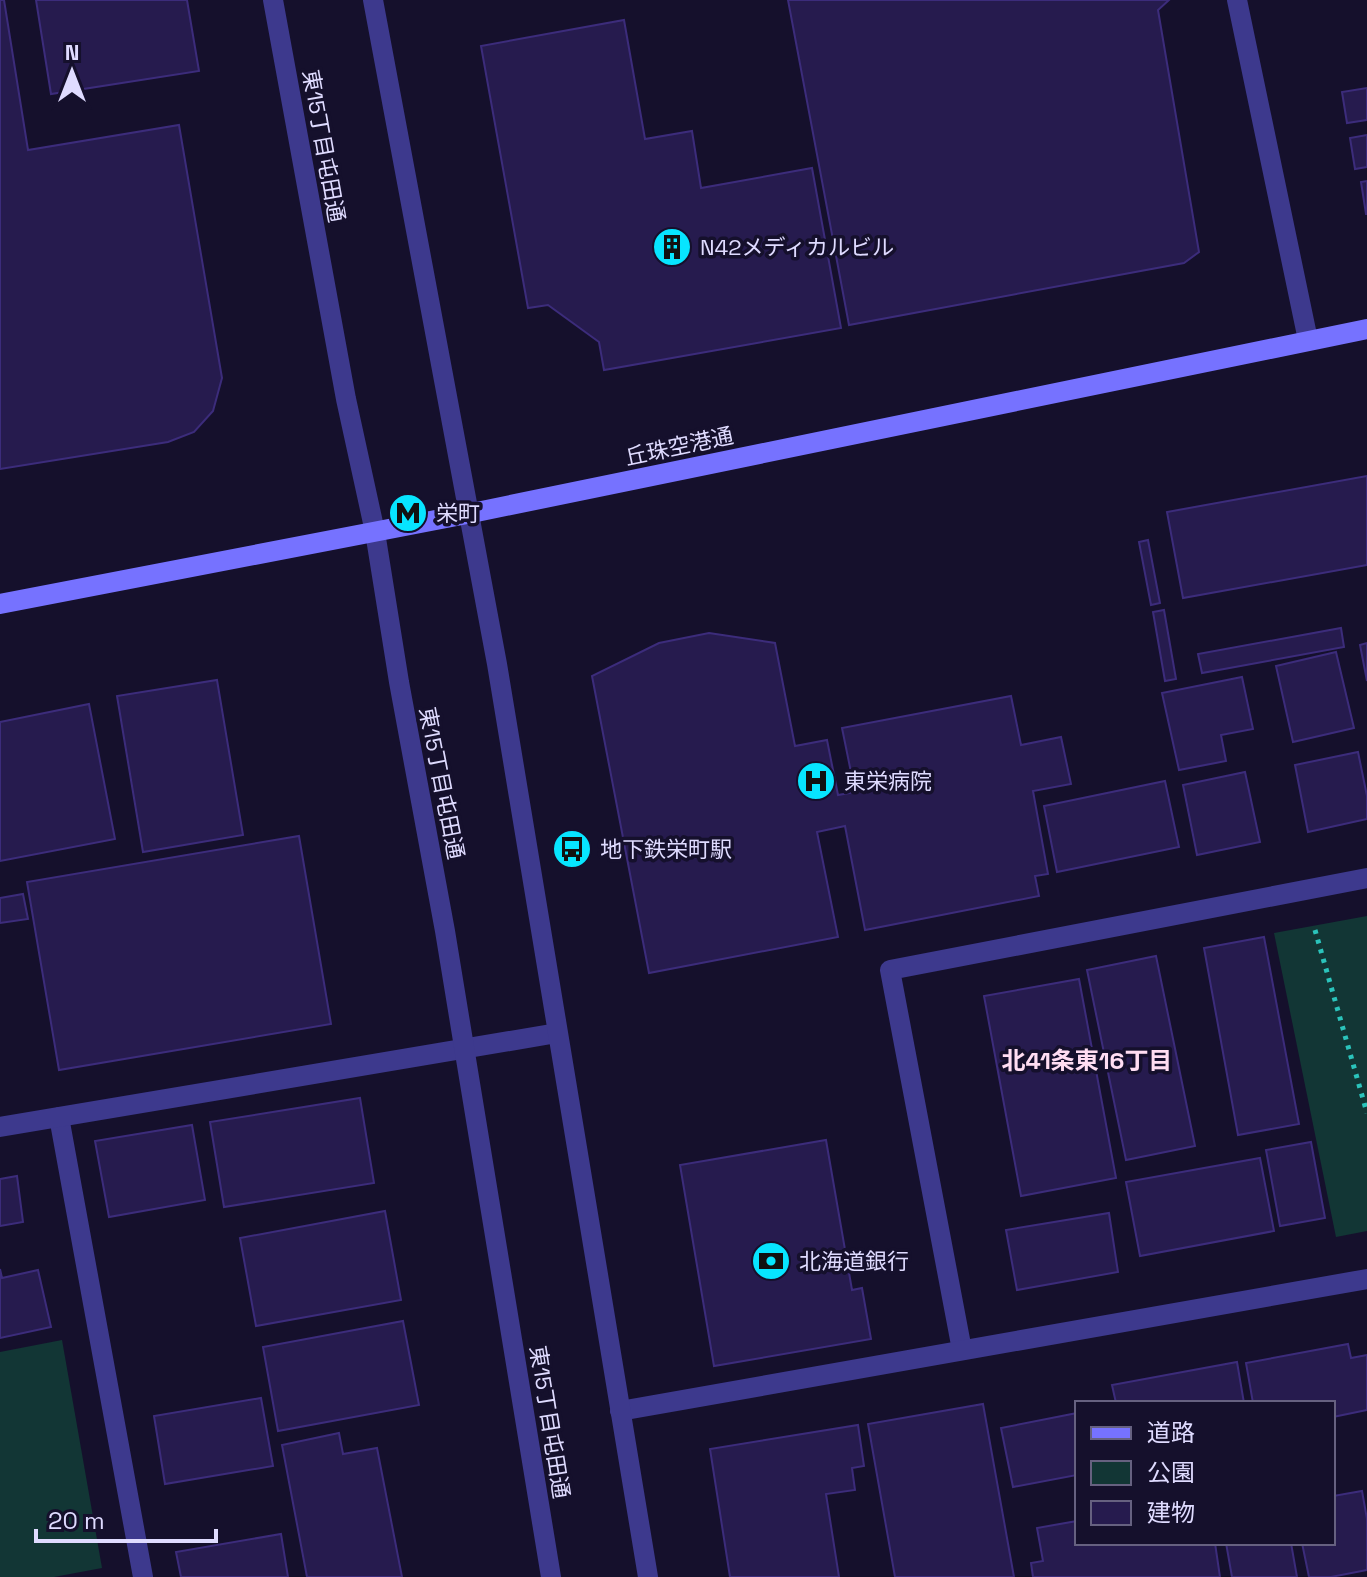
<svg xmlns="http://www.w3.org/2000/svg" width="1367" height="1577" font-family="'Space Grotesk','Noto Sans JP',sans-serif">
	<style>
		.green { fill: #123635 }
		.building { fill: #261b4e; stroke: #3c2c7b; stroke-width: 2 }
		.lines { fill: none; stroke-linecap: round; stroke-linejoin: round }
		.path { stroke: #2bc3bb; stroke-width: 5; stroke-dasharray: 4 6; stroke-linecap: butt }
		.minor { stroke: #3d398d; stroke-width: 20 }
		.tertiary { stroke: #3d398d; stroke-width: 20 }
		.secondary { stroke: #7672ff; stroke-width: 20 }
		.labels { text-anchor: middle; stroke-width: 7; stroke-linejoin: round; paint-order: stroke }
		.street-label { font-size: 22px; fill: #dfdbff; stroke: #15102c }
		.poi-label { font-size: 22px; fill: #dfdbff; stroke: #15102c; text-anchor: start }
		.neighbourhood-label { font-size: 24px; font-weight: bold; fill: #ffddf2; stroke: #15102c }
	</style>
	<rect width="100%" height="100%" fill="#15102c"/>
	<!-- green -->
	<g class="green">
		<path d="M1367 916V1231L1336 1237 1274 933Z"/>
		<path d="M62 1340 102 1568 54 1577H0V1352Z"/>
	</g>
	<!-- building -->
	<g class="building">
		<path d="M0 0H4L28 150 179 125 222 378 213 411 194 432 168 442 0 469Z"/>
		<path d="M36 0H187L199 71 51 94Z"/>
		<path d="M788 0H1169L1158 10 1199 252 1184 263 849 325Z"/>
		<path d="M624 20 645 139 692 131 701 188 812 168 841 328 604 370 599 342 548 305 528 308 481 46Z"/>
		<path d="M1367 88V120L1347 123 1342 92Z"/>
		<path d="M1367 135V167L1355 169 1350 138Z"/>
		<path d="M1367 181V214H1366L1361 182Z"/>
		<path d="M1367 476V565L1183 598 1167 512Z"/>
		<path d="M1148 540 1160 603 1151 605 1139 542Z"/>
		<path d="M1164 610 1176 679 1165 681 1153 612Z"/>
		<path d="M1341 628 1344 647 1202 673 1198 654Z"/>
		<path d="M709 633 775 643 795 746 827 740 838 795 855 792 842 728 1011 696 1021 745 1061 737 1071 784 1033 791 1048 874 1035 876 1039 896 865 930 845 826 817 832 838 937 649 973 592 676 659 643Z"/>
		<path d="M1367 643V681L1360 645Z"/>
		<path d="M1336 652 1354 728 1293 742 1276 666Z"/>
		<path d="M1242 677 1253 729 1221 735 1226 761 1179 770 1162 693Z"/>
		<path d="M217 680 243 835 143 852 117 696Z"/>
		<path d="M89 704 115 839 0 861V722Z"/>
		<path d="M1358 752 1367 796V819L1308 832 1295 765Z"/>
		<path d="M1245 772 1260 842 1197 855 1183 785Z"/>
		<path d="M1165 781 1179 847 1057 872 1044 806Z"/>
		<path d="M299 836 331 1024 59 1070 27 882Z"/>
		<path d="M23 894 28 919 0 923V898Z"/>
		<path d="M1264 937 1299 1124 1238 1135 1204 948Z"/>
		<path d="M1156 956 1195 1146 1126 1160 1087 970Z"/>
		<path d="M1079 979 1116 1178 1021 1196 984 996Z"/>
		<path d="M360 1098 374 1183 224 1207 210 1122Z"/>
		<path d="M192 1125 205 1200 109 1217 95 1141Z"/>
		<path d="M826 1140 852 1290 862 1288 871 1339 714 1366 680 1165Z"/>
		<path d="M1311 1142 1325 1218 1280 1226 1266 1150Z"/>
		<path d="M1260 1158 1274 1231 1140 1256 1126 1182Z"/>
		<path d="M17 1176 23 1222 0 1226V1179Z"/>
		<path d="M385 1211 401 1300 256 1326 240 1238Z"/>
		<path d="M1109 1213 1118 1272 1017 1290 1006 1230Z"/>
		<path d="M0 1269 2 1278 38 1270 51 1327 0 1338Z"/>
		<path d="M403 1321 419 1405 278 1431 263 1347Z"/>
		<path d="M1348 1344 1351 1358 1367 1355V1410L1333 1417V1403H1253L1246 1363Z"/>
		<path d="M1237 1362 1244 1403H1116L1112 1385Z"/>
		<path d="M261 1398 273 1466 165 1484 154 1416Z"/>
		<path d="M983 1404 1014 1577H895L868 1424Z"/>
		<path d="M1077 1413V1475L1013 1487 1001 1428Z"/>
		<path d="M858 1425 864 1466 852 1468 855 1490 826 1494 839 1577H730L710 1449Z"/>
		<path d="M339 1433 343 1454 377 1448 402 1577H307L282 1445Z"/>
		<path d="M1362 1491 1367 1519V1570L1331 1577H1309L1302 1543H1333V1496Z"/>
		<path d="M1077 1521V1543H1215L1220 1577H1033L1031 1563 1043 1561 1037 1528Z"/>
		<path d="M281 1534 288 1577H181L176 1552Z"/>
		<path d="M1226 1543H1291L1297 1577H1232Z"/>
	</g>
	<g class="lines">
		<!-- path -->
		<path class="path" d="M1315 930 1367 1113"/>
		<!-- minor -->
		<g class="minor">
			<path d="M1237 0 1308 340"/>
			<path d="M59 1117 143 1577"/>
			<path d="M0 1127 557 1033"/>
			<path d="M962 1350 890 970 1367 878"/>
			<path d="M620 1411 1367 1279"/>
		</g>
		<!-- tertiary -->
		<g class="tertiary">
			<path d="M273 0 346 399 375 532 399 682 445 931 551 1577"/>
			<path d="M373 0 497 664 648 1577"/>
		</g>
		<!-- secondary -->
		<path class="secondary" d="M0 604 467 514 1367 329"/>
	</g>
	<!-- icons -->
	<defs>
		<symbol id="building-disc" viewBox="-11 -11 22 22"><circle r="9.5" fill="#07e5ff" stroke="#15102c"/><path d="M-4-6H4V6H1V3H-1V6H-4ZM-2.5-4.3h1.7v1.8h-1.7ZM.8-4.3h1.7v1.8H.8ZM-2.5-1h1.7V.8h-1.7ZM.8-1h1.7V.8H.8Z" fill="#111"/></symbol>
		<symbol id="metro-disc" viewBox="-11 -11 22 22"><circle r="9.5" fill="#07e5ff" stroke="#15102c"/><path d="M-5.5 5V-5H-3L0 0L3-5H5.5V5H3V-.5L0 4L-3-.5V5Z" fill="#111"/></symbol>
		<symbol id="hospital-disc" viewBox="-11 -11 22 22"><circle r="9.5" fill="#07e5ff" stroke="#15102c"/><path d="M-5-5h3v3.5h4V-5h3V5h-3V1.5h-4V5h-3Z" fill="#111"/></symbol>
		<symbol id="bus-disc" viewBox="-11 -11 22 22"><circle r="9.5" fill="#07e5ff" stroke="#15102c"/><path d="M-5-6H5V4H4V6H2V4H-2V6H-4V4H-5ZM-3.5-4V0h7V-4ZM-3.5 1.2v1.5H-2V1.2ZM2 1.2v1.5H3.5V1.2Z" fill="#111"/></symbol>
		<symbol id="bank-disc" viewBox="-11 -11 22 22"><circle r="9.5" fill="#07e5ff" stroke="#15102c"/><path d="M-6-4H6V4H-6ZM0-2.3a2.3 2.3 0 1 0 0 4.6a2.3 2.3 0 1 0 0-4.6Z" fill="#111"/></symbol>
	</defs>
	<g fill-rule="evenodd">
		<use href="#building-disc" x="650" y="225" width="44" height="44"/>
		<use href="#metro-disc" x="386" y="491" width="44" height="44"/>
		<use href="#hospital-disc" x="794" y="759" width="44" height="44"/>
		<use href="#bus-disc" x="550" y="827" width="44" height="44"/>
		<use href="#bank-disc" x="749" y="1239" width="44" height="44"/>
	</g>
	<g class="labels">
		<!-- street labels -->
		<g class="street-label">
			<text transform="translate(324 146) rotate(80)" y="8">東15丁目屯田通</text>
			<text transform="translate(679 446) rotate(-12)" y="8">丘珠空港通</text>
			<text transform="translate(442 783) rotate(79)" y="8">東15丁目屯田通</text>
			<text transform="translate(550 1422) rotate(81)" y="8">東15丁目屯田通</text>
		</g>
		<!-- poi labels -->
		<g class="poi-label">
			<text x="700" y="255">N42メディカルビル</text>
			<text x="436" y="521">栄町</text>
			<text x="844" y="789">東栄病院</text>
			<text x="600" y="857">地下鉄栄町駅</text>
			<text x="799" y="1269">北海道銀行</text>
		</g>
		<!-- neighbourhood labels -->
		<g class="neighbourhood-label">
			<text x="1087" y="1069">北41条東16丁目</text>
		</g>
	</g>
	<!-- legend -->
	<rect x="1075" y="1401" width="260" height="144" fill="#15102c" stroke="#666180" stroke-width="2"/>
	<rect x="1091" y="1427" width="40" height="12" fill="#7672ff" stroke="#666180" stroke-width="2"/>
	<text x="1147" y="1441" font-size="24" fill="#dfdbff">道路</text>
	<rect x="1091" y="1461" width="40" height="24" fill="#123635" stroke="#666180" stroke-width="2"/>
	<text x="1147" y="1481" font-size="24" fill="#dfdbff">公園</text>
	<rect x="1091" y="1501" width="40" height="24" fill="#261b4e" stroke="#666180" stroke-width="2"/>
	<text x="1147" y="1521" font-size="24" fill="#dfdbff">建物</text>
	<!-- north arrow -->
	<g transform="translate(72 72)" stroke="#15102c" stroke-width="6" paint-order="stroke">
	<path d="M0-6L14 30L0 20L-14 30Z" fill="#dfdbff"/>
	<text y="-12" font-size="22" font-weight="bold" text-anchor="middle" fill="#dfdbff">N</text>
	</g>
	<!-- scale -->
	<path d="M36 1529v12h180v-12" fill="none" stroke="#dfdbff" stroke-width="4"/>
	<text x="48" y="1529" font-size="24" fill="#dfdbff" stroke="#15102c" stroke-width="6" paint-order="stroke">20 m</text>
</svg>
